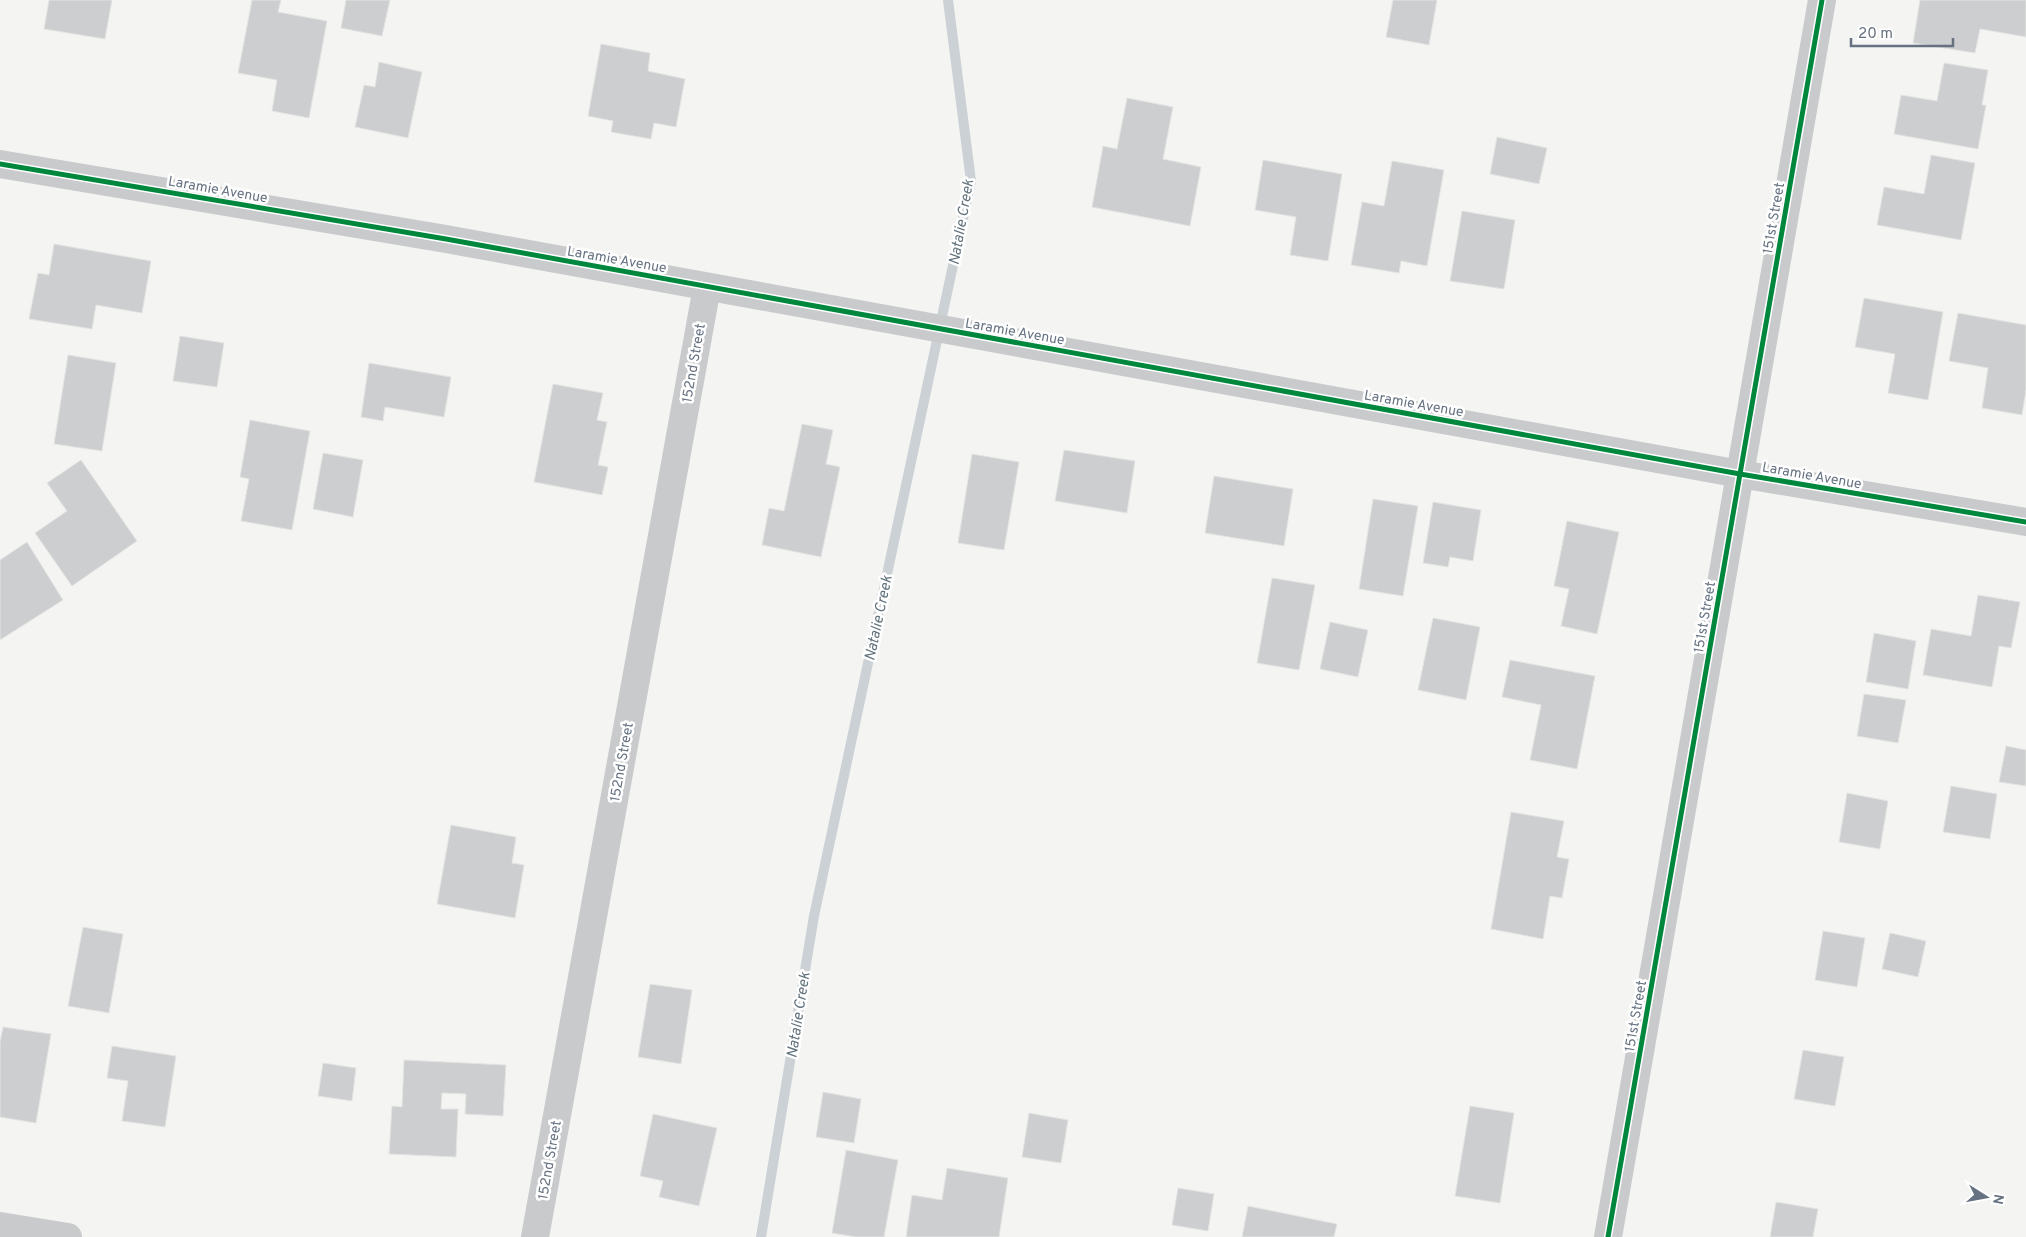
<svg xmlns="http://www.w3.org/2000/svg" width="2026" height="1237" font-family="Overpass,sans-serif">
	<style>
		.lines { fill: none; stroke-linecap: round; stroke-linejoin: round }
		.stream { stroke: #cbd1d5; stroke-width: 10 }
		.building { fill: #cccecf; stroke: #e4e4e3 }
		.minor { stroke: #c9cacb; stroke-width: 28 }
		.tertiary { stroke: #c9cacb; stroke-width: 28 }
		.cycleway-casing { stroke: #fff; stroke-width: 8 }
		.cycleway { stroke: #00873e; stroke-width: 5 }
		.labels { text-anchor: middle; stroke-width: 5; stroke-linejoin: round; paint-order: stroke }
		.street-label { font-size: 14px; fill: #667281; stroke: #fff }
		.water-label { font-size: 15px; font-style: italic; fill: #62737e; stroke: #fff }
	</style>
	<rect width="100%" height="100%" fill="#f4f4f3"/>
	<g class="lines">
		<!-- stream -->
		<path class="stream" d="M761 1237 814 916 971 181 948 0"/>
	</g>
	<!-- building -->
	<g class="building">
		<path d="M49 0H112L105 39 44 29Z"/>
		<path d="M252 0H281L278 12 327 21 309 118 272 111 277 80 238 73Z"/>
		<path d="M346 0H390L382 36 341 28Z"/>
		<path d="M1393 0H1437L1429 45 1386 37Z"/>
		<path d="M1920 0H2026V37L1980 29 1975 53 1913 43Z"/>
		<path d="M601 44 650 53 648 71 685 79 676 127 654 123 651 139 611 132 613 121 588 116Z"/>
		<path d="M379 62 422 72 408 138 355 127 364 85 375 87Z"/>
		<path d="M1944 63 1988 70 1982 105H1986L1978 149 1894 134 1901 95 1937 101Z"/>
		<path d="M1127 98 1173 107 1163 159 1201 167 1190 226 1092 207 1103 146 1117 149Z"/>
		<path d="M1497 137 1547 148 1539 184 1490 174Z"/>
		<path d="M1931 155 1975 163 1961 240 1877 225 1884 187 1924 194Z"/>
		<path d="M1263 160 1342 174 1328 261 1290 255 1296 217 1255 210Z"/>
		<path d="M1392 161 1444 170 1427 266 1401 261 1399 273 1351 265 1362 202 1384 206Z"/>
		<path d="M1462 211 1515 220 1504 289 1450 281Z"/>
		<path d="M54 244 151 261 142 313 96 305 92 329 29 319 38 273 49 275Z"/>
		<path d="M1864 298 1943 312 1928 400 1888 393 1895 354 1855 347Z"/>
		<path d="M1958 313 2026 325V390L2022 415 1982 408 1988 368 1949 361Z"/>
		<path d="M180 336 224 343 217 387 173 381Z"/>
		<path d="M68 355 116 363 102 451 54 444Z"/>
		<path d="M369 363 451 377 444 417 385 407 383 421 361 417Z"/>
		<path d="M553 384 603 393 597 420 607 422 598 465 608 467 602 495 534 482Z"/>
		<path d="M250 420 310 431 292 530 241 521 249 479 240 477Z"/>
		<path d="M802 424 833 430 826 464 840 467 821 557 762 545 769 508 784 511Z"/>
		<path d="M1064 450 1135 461 1127 513 1055 501Z"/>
		<path d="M323 453 363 460 353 517 313 509Z"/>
		<path d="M972 454 1019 462 1004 550 958 543Z"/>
		<path d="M81 460 137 541 72 586 35 533 67 511 47 483Z"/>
		<path d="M1214 476 1293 489 1284 546 1205 533Z"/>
		<path d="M1373 499 1418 506 1403 596 1359 589Z"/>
		<path d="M1433 502 1481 510 1473 561 1450 557 1448 567 1423 563Z"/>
		<path d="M1567 521 1619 532 1597 634 1561 626 1569 589 1554 586Z"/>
		<path d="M27 542 63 600 0 640V560Z"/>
		<path d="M1272 578 1315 585 1299 670 1257 663Z"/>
		<path d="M1978 595 2020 602 2011 648 1999 646 1992 687 1923 675 1931 629 1971 636Z"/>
		<path d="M1433 618 1480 627 1466 700 1418 690Z"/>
		<path d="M1330 622 1368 630 1358 677 1320 669Z"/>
		<path d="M1874 633 1916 641 1908 689 1866 682Z"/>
		<path d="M1510 660 1595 676 1577 769 1530 760 1541 705 1502 697Z"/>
		<path d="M1864 694 1906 700 1898 743 1857 736Z"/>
		<path d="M2006 746 2026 750V786L1999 782Z"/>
		<path d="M1951 786 1997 794 1990 839 1943 832Z"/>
		<path d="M1847 793 1888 801 1880 849 1839 842Z"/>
		<path d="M1511 812 1564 821 1557 857 1569 859 1562 898 1550 896 1543 939 1491 929Z"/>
		<path d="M451 825 516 837 512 863 524 865 515 918 437 904Z"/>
		<path d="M83 927 123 934 109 1013 68 1006Z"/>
		<path d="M1823 931 1865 938 1857 987 1815 980Z"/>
		<path d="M1890 933 1926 941 1918 977 1882 969Z"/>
		<path d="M650 984 692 990 681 1064 638 1057Z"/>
		<path d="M3 1027 51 1034 36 1123 0 1117V1042Z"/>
		<path d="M112 1046 176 1056 165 1127 122 1121 128 1081 107 1078Z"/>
		<path d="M1803 1050 1844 1057 1835 1106 1794 1099Z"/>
		<path d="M404 1060 506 1065 503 1116 465 1114 466 1094 442 1093 441 1109H458L456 1157 389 1154 392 1106 402 1107Z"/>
		<path d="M323 1063 356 1068 352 1101 318 1096Z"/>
		<path d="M823 1092 861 1099 854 1143 816 1137Z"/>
		<path d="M1470 1106 1514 1113 1500 1203 1455 1196Z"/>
		<path d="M1029 1113 1068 1120 1061 1163 1022 1157Z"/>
		<path d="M653 1114 717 1128 699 1206 659 1197 663 1181 640 1176Z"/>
		<path d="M846 1150 898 1160 884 1237H856L832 1233Z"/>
		<path d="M947 1168 1008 1178 999 1237H906L912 1195 942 1200Z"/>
		<path d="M1178 1188 1214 1194 1208 1231 1172 1225Z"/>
		<path d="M1776 1202 1818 1209 1813 1237H1770Z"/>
		<path d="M1248 1206 1337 1224 1334 1237H1242Z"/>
	</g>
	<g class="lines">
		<!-- minor -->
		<g class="minor">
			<path d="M0 1226 68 1237"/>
			<path d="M535 1237 707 287"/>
		</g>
		<!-- tertiary -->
		<g class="tertiary">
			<path d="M0 164 446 239 1740 474 2026 522"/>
			<path d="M1608 1237 1822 0"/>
		</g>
		<defs>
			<g id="cycleway">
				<path d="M0 164 446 239 1740 474 2026 522"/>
				<path d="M1608 1237 1822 0"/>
			</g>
		</defs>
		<!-- cycleway casing -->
		<use href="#cycleway" class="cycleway-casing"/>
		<!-- cycleway -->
		<use href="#cycleway" class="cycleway"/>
	</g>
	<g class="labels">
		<!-- street labels -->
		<g class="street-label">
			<text transform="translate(218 189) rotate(10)" y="5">Laramie Avenue</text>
			<text transform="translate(1773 218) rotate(-80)" y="5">151st Street</text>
			<text transform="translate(617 259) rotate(10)" y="5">Laramie Avenue</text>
			<text transform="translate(1015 331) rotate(10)" y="5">Laramie Avenue</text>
			<text transform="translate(693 363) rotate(-80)" y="5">152nd Street</text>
			<text transform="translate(1414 403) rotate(10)" y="5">Laramie Avenue</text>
			<text transform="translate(1812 475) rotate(10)" y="5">Laramie Avenue</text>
			<text transform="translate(1704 617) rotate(-80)" y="5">151st Street</text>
			<text transform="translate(621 762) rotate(-80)" y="5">152nd Street</text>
			<text transform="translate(1635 1016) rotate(-80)" y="5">151st Street</text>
			<text transform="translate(549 1160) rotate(-80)" y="5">152nd Street</text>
		</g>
		<!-- water labels -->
		<g class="water-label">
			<text transform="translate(961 222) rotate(-80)" y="5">Natalie Creek</text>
			<text transform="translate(878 618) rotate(-78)" y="5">Natalie Creek</text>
			<text transform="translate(798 1015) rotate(-81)" y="5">Natalie Creek</text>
		</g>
	</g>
	<!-- north arrow -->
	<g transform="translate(1986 1197) rotate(101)" stroke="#ffffff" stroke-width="4" paint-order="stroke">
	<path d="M0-4L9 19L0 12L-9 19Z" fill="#667281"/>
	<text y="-8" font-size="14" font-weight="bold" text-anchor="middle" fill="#667281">N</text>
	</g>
	<!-- scale -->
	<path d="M1851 38v8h102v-8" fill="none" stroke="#667281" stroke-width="2.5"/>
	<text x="1858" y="38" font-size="15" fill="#667281" stroke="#ffffff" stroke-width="4" paint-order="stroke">20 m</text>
</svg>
